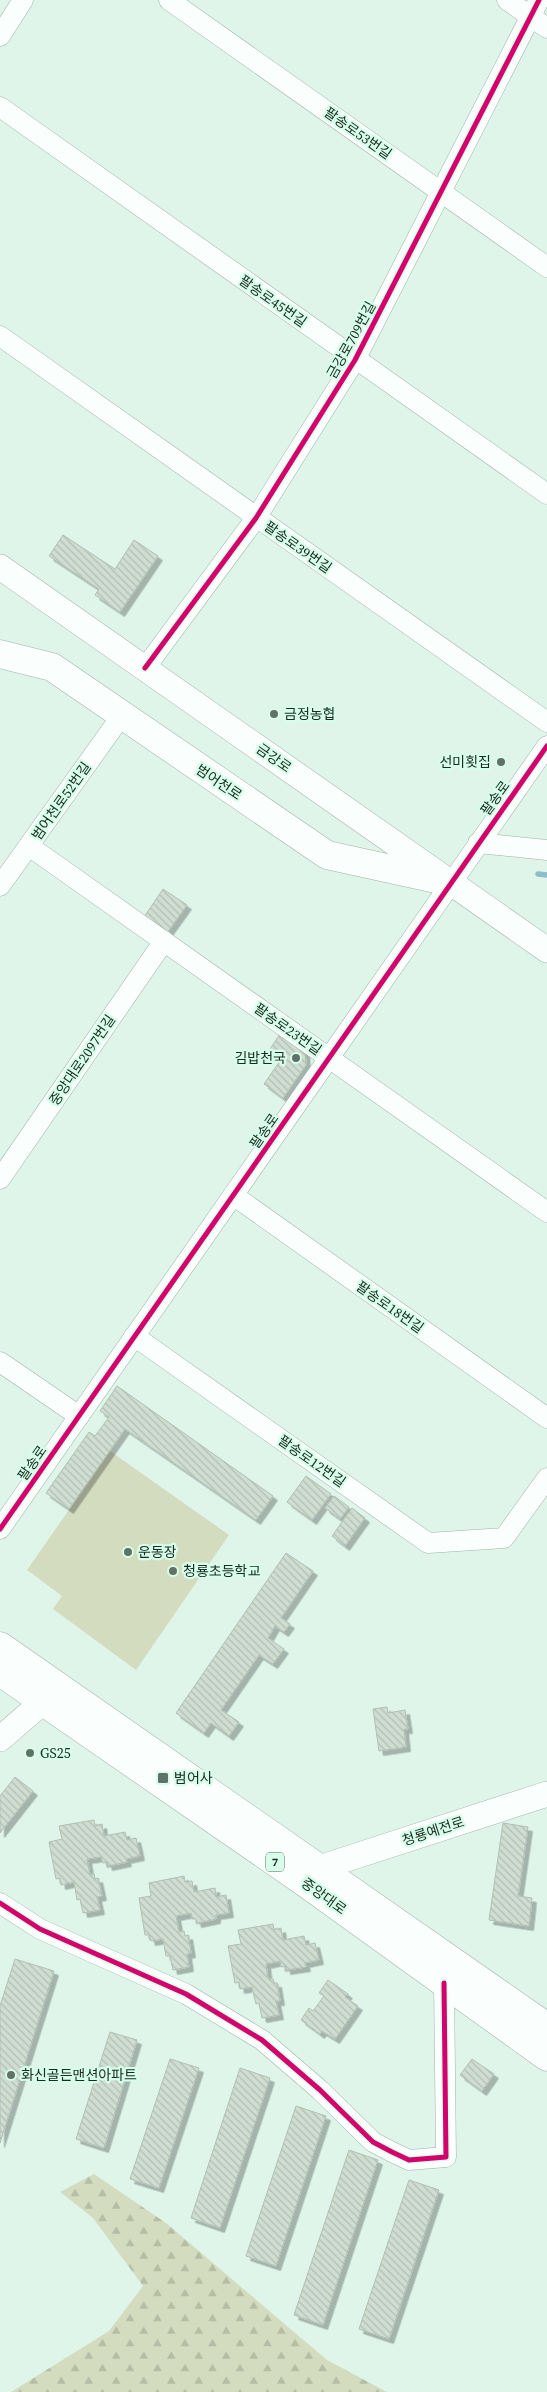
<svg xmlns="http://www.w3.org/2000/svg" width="547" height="2392" font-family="'Source Serif 4','Noto Sans KR',serif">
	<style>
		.forest { fill: url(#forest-firs) }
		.garden { fill: #d4dcc0 }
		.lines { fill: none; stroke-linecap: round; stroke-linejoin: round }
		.stream { stroke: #90bec8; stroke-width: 5.5 }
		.building { fill: url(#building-back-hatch); stroke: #b1bfb4; filter: url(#shadow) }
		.minor-casing { stroke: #a1b2aa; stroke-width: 21 }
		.tertiary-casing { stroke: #a1b2aa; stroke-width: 26 }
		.secondary-casing { stroke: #a1b2aa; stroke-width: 29 }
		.primary-casing { stroke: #a1b2aa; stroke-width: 29 }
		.minor { stroke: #fafefc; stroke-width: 20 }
		.tertiary { stroke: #fafefc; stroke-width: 25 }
		.secondary { stroke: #fafefc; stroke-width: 28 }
		.primary { stroke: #fafefc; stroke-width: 28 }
		.cycleway-casing { stroke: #d6feea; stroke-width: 8 }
		.cycleway { stroke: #d6006c; stroke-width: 5 }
		.poi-dot { fill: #607168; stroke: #d6feea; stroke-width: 2 }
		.labels { text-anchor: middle; stroke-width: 4.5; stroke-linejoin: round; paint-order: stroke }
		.shield { fill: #d6feea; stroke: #536a5e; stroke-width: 1 }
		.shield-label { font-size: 12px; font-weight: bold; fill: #1b2a22 }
		.street-label { font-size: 14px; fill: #1b2a22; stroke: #d6feea }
		.poi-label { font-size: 14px; fill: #1b2a22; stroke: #d6feea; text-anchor: start }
	</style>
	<defs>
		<pattern id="forest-firs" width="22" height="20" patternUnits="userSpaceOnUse" patternTransform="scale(1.25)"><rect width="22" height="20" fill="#d4dcc0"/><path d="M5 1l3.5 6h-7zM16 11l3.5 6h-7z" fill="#b5bda5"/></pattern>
		<pattern id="building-back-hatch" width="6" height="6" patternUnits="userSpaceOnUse" patternTransform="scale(1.25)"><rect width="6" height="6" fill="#d0ded2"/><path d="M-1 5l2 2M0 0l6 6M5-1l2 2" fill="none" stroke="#b2bfb4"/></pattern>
		<filter id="shadow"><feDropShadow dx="4.5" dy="4.5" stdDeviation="0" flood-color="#0004"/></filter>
	</defs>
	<rect width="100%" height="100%" fill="#dff5ea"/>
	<!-- forest -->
	<path class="forest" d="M94 2174 166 2223 327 2360 387 2392H11L109 2331 143 2286 93 2218 60 2192Z"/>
	<!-- garden -->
	<path class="garden" d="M110 1451 229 1535 136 1670 53 1609 62 1596 27 1570Z"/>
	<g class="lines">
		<!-- stream -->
		<path class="stream" d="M538 874 547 875"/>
	</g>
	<!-- building -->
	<g class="building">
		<path d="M63 535 115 569 134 540 158 556 120 612 95 595 99 589 49 556Z"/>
		<path d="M163 889 187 905 167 933 144 917Z"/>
		<path d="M280 1034 305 1051 306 1065 283 1098 264 1084 282 1058 270 1049Z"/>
		<path d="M117 1386 273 1496 256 1520 125 1429 69 1509 46 1493 89 1432 95 1436 109 1417 100 1411Z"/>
		<path d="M306 1476 331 1494 312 1520 287 1502Z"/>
		<path d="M334 1496 349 1507 340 1519 325 1508Z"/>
		<path d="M352 1508 365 1518 345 1546 332 1536Z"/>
		<path d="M286 1553 313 1571 281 1618 290 1624 284 1632 275 1626 268 1638 284 1649 273 1664 259 1655 221 1710 239 1722 229 1736 211 1723 204 1733 176 1713Z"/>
		<path d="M387 1707 388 1713 405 1710 408 1729H404L406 1747 379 1751 373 1709Z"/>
		<path d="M15 1777 33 1791 0 1833V1796Z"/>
		<path d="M94 1820 95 1826 102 1824 104 1836 125 1832 127 1840 136 1838 140 1856 126 1859 127 1862 108 1866 107 1862 103 1863 101 1857 87 1859 90 1875 94 1874 95 1879 98 1878 102 1896 97 1897 100 1910 83 1913 80 1899 77 1900 74 1882 61 1885 60 1878 56 1879 49 1842 62 1839 59 1826Z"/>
		<path d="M503 1823 528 1827 518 1896 532 1898 529 1926 489 1920Z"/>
		<path d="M184 1876 185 1882 192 1881 194 1892 215 1888 216 1897 226 1895 229 1913 216 1915V1919L197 1923 196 1919H192L191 1913 176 1916 179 1932 184 1931 185 1936 188 1935 191 1953 187 1954 189 1967 173 1970 170 1956H166L163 1939 151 1941 149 1935H145L139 1898 151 1896 149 1883Z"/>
		<path d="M273 1924 274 1930 281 1928 283 1940 304 1936 306 1945 315 1943 319 1960 305 1963 306 1967 286 1970V1966L281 1967 280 1961 266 1964 268 1979H273L274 1983H277L280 2001H276L279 2015 262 2018 259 2003 256 2004 252 1987 240 1989 239 1982 235 1983 228 1946 241 1944 238 1930Z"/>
		<path d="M15 1959 54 1971 0 2143V2006Z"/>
		<path d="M328 1980 348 1994 345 1997 358 2006 335 2039 322 2031 320 2034 301 2020 309 2008 313 2011 324 1996 319 1993Z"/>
		<path d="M110 2032 137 2040 104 2148 76 2139Z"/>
		<path d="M170 2059 199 2068 159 2188 130 2179Z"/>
		<path d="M472 2059 494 2074 482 2091 460 2075Z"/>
		<path d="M240 2068 270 2078 220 2228 191 2218Z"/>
		<path d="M296 2106 326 2116 276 2266 246 2256Z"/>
		<path d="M349 2150 378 2160 323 2325 294 2315Z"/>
		<path d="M409 2180 439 2190 389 2339 359 2329Z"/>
	</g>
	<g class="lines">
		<defs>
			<g id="minor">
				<path d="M169 0 547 267"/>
				<path d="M507 0 547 28"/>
				<path d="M0 36 23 0"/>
				<path d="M0 107 547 494"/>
				<path d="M0 336 547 722"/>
				<path d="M145 668 256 518 355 360 539 0"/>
				<path d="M478 843 547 850"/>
				<path d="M29 846 547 1212"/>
				<path d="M0 886 122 715"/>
				<path d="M0 1179 164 941"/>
				<path d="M233 1195 547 1418"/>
				<path d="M134 1336 428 1543 504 1538 547 1478"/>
				<path d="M0 1362 79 1416"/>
				<path d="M0 1529 547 746"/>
				<path d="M0 1903 40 1929 186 1994 262 2040 320 2090 373 2142 392 2152 409 2160 446 2157 444 1983"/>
			</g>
			<g id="tertiary">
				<path d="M0 567 547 950"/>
				<path d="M0 1739 44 1701"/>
				<path d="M319 1868 547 1794"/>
			</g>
			<path id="secondary" d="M0 654 52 667 327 855 450 882"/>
			<g id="primary">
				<path d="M0 1646 547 2027"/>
				<path d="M0 1672 304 1882 547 2057"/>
			</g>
		</defs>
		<!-- minor casing -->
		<use href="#minor" class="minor-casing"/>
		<!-- tertiary casing -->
		<use href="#tertiary" class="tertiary-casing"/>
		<!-- secondary casing -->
		<use href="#secondary" class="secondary-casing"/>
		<!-- primary casing -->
		<use href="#primary" class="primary-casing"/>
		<!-- minor -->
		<use href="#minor" class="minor"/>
		<!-- tertiary -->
		<use href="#tertiary" class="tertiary"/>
		<!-- secondary -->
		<use href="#secondary" class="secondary"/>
		<!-- primary -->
		<use href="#primary" class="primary"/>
		<defs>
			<g id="cycleway">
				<path d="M145 668 256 518 355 360 539 0"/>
				<path d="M0 1529 547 746"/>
				<path d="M0 1903 40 1929 186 1994 262 2040 320 2090 373 2142 392 2152 409 2160 446 2157 444 1983"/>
			</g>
		</defs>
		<!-- cycleway casing -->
		<use href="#cycleway" class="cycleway-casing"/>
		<!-- cycleway -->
		<use href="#cycleway" class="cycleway"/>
	</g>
	<!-- markers -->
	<g class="poi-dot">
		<circle cx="274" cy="714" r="5"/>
		<circle cx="501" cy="762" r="5"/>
		<circle cx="296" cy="1058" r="5"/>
		<circle cx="128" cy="1552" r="5"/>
		<circle cx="173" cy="1571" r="5"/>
		<circle cx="30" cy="1753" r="5"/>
		<rect x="157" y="1772" width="12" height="12" rx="2.5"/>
		<circle cx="11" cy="2075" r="5"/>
	</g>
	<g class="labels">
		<!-- shield labels -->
		<rect class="shield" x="266" y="1852.5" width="18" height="19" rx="4"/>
		<g class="shield-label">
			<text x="275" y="1866">7</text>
		</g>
		<!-- street labels -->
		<g class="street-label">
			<text transform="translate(358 133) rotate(35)" y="5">팔송로53번길</text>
			<text transform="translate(273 301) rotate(35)" y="5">팔송로45번길</text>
			<text transform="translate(351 340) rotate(-61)" y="5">금강로709번길</text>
			<text transform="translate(298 547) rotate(35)" y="5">팔송로39번길</text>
			<text transform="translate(274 758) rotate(35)" y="5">금강로</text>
			<text transform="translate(219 782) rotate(34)" y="5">범어천로</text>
			<text transform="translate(495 798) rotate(-54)" y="5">팔송로</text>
			<text transform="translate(61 801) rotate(-55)" y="5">범어천로52번길</text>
			<text transform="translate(288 1029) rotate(35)" y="5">팔송로23번길</text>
			<text transform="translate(82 1060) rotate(-56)" y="5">중앙대로2097번길</text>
			<text transform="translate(264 1131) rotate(-55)" y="5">팔송로</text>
			<text transform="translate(390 1307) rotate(35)" y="5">팔송로18번길</text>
			<text transform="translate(312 1461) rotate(35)" y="5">팔송로12번길</text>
			<text transform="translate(32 1463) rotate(-55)" y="5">팔송로</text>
			<text transform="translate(433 1831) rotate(-18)" y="5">청룡예전로</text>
			<text transform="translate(324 1896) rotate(36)" y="5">중앙대로</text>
		</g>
		<!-- poi labels -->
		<g class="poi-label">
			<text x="284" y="719">금정농협</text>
			<text x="491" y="767" text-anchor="end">선미횟집</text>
			<text x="286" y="1063" text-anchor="end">김밥천국</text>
			<text x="138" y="1557">운동장</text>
			<text x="183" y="1576">청룡초등학교</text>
			<text x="40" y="1758">GS25</text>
			<text x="174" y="1783">범어사</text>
			<text x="21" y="2080">화신골든맨션아파트</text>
		</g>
	</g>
</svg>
